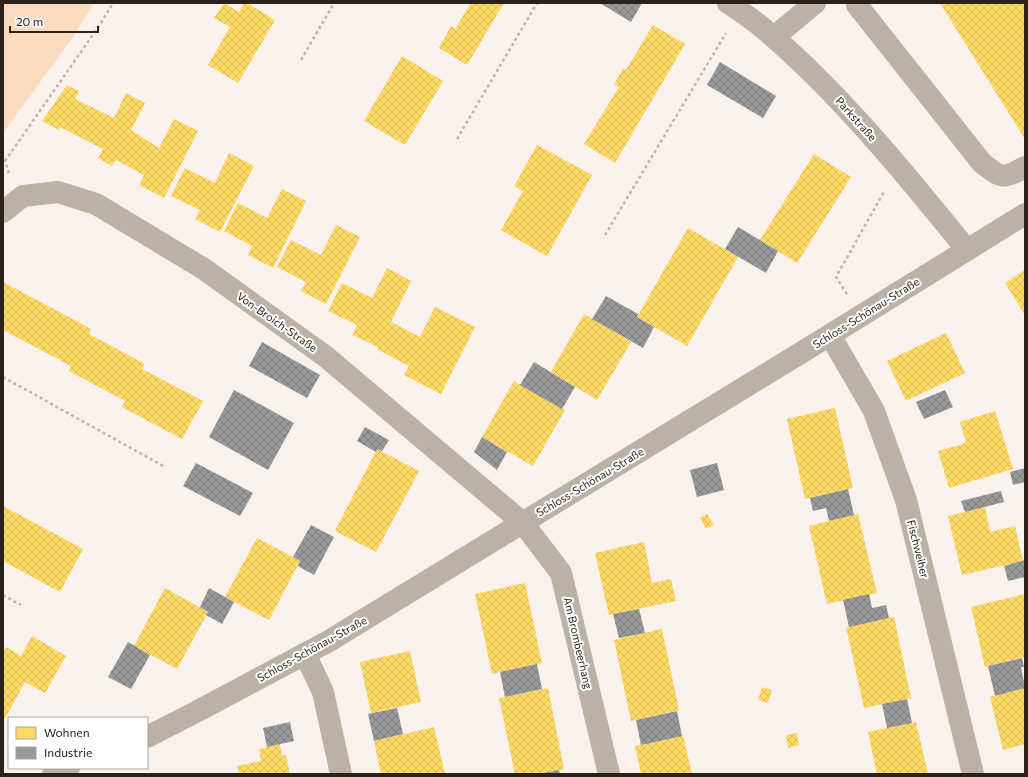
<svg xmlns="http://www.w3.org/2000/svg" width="1028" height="777" font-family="Commissioner,sans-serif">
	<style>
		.park { fill: #f9dcbf }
		.homes { fill: url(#homes-cross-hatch) }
		.industry { fill: url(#industry-cross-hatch) }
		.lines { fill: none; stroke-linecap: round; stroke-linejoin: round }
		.path { stroke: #bdb5ad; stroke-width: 2.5; stroke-dasharray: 3 3; stroke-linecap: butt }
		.minor { stroke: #bbb1a7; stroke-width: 22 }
		.labels { text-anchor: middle; stroke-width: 4; stroke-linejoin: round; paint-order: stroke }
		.street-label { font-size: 11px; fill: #29211a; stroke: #fff }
	</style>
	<defs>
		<pattern id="homes-cross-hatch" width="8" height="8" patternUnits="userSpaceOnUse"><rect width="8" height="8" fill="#ffd966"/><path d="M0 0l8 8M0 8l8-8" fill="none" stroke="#dbba58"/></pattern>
		<pattern id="industry-cross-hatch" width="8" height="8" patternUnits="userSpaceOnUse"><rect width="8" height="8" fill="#999"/><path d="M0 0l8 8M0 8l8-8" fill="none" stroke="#7d7c7c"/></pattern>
	</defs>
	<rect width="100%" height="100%" fill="#f9f2ec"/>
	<!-- park -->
	<path class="park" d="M3 3H94L71 40 3 133Z"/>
	<!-- homes -->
	<g class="homes">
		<path d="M224 3 239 12 244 3H247L275 20 238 83 208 65 230 27 214 18Z"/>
		<path d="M471 3H504L467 65 439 48 451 26 455 29Z"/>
		<path d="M940 3H1025V139L978 64Z"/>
		<path d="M653 25 685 44 615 163 584 144 619 87 614 85 623 68 626 70Z"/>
		<path d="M402 56 443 81 405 145 364 121Z"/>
		<path d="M67 85 79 91 75 99 114 118 126 93 145 103 131 130 159 148 174 119 198 131 164 198 139 185 144 175 116 160 112 166 98 158 103 149 60 127 59 130 42 121Z"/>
		<path d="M537 145 592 175 547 256 501 230 523 191 514 186Z"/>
		<path d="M229 153 254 166 220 232 195 219 200 210 171 196 185 168 215 183Z"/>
		<path d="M814 154 851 177 797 263 760 240Z"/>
		<path d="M282 189 306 201 273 268 248 255 252 246 224 231 238 203 267 218Z"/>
		<path d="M336 225 360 237 326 304 301 291 306 282 277 267 291 240 321 255Z"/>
		<path d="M688 228 738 257 687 346 637 317Z"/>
		<path d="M387 268 411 281 391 322 420 337 435 307 475 327 441 394 404 375 409 366 377 349 378 347 352 335 357 325 328 311 342 283 372 298Z"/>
		<path d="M1025 270V315L1005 283Z"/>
		<path d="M3 282 91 329 89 334 145 364 142 369 203 401 182 439 122 407 125 401 69 371 71 366 3 330Z"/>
		<path d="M584 314 631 342 597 400 551 372Z"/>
		<path d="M946 333 965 373 906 401 887 361Z"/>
		<path d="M514 381 565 410 533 466 482 437Z"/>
		<path d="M835 408 853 488 805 499 787 419Z"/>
		<path d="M995 411 1013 469 949 488 938 451 966 443 960 422Z"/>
		<path d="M377 449 419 471 376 552 335 531Z"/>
		<path d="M3 506 83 549 60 592 3 561Z"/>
		<path d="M985 507 990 532 1015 526 1023 561 962 575 948 516Z"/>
		<path d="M707 514 714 525 706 529 700 518Z"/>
		<path d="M858 514 877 593 827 604 809 526Z"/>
		<path d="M257 538 300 561 269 620 225 597Z"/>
		<path d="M644 542 652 583 671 579 676 601 609 615 595 553Z"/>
		<path d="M525 583 542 663 492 674 475 594Z"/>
		<path d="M165 588 208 612 177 669 134 646Z"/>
		<path d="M1025 594V657L985 667 971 607Z"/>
		<path d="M894 617 911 698 864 708 846 627Z"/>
		<path d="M662 629 679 710 631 721 614 640Z"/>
		<path d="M32 636 66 656 45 693 25 682 3 722V652L6 647 21 656Z"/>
		<path d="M410 651 421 702 371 713 360 662Z"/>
		<path d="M762 687 772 690 768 703 758 700Z"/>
		<path d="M548 688 564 769 540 774H515L499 698Z"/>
		<path d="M1025 688V744L1003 750 990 697Z"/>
		<path d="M916 722 928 774H877L868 732Z"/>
		<path d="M434 727 445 774H381L374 741Z"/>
		<path d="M797 733 799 745 788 748 786 735Z"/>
		<path d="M683 735 692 774H641L635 746Z"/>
		<path d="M280 744 282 756 286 755 290 774H239L237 766 261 761 259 749Z"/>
	</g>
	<!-- industry -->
	<g class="industry">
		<path d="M600 3H642L631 22Z"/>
		<path d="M720 62 776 96 763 118 707 85Z"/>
		<path d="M738 227 778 251 766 273 725 249Z"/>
		<path d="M606 296 638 314 637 317 654 327 643 348 592 319Z"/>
		<path d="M262 342 320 375 307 398 249 366Z"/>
		<path d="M534 362 575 387 562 409 520 385Z"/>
		<path d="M234 390 294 423 268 470 209 437Z"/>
		<path d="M945 390 953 407 924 419 916 402Z"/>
		<path d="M365 427 389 440 382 451 377 449 376 452 357 441Z"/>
		<path d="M482 437 507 452 497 470 474 452Z"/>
		<path d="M196 463 253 493 240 516 183 486Z"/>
		<path d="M717 463 724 490 697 497 690 470Z"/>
		<path d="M1025 468V482L1013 485 1010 472Z"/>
		<path d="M848 489 854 515 829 521 826 508 813 511 810 498Z"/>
		<path d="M1001 491 1004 502 965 512 961 501Z"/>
		<path d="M311 525 334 537 314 575 298 566 300 561 293 557Z"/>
		<path d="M1025 560V577L1008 581 1004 566Z"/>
		<path d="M209 588 234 602 222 624 206 615 208 612 200 607Z"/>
		<path d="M869 594 872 608 886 605 889 618 849 627 843 600Z"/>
		<path d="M639 609 645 633 619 638 613 614Z"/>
		<path d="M128 642 150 655 131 689 108 677Z"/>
		<path d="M1022 658 1024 667H1021L1025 688 995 696 988 666Z"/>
		<path d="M537 664 542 689 505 697 500 672Z"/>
		<path d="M907 699 912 723 887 728 882 704Z"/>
		<path d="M397 708 403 734 374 741 368 714Z"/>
		<path d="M677 711 682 736 641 745 636 720Z"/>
		<path d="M290 722 294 741 267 747 263 728Z"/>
		<path d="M559 770 560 774H543V773Z"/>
	</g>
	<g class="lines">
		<!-- path -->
		<g class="path">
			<path d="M301 60 334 3"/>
			<path d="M457 139 537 3"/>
			<path d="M3 160 5 161 9 173"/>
			<path d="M5 161 99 26 113 3"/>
			<path d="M605 235 726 33"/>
			<path d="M847 294 836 277 885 190"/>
			<path d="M3 377 165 467"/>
			<path d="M3 595 21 605"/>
		</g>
		<!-- minor -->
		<g class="minor">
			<path d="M728 3C757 21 781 43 805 66 864 123 916 187 967 250"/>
			<path d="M860 3 857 5 982 163C1002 179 1003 179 1025 167"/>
			<path d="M774 37 815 3"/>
			<path d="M3 212 23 196 58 192 96 204 204 269 325 356 523 523 561 573 609 774"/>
			<path d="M830 335 874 411 906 500 973 774"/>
			<path d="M305 654 323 692 341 774"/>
			<path d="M147 737 194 713 329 641 830 335 1025 214"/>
			<path d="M53 774 69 768"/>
		</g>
	</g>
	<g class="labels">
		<!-- street labels -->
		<g class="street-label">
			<text transform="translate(856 119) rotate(48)" y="4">Parkstraße</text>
			<text transform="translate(866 313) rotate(-32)" y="4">Schloss-Schönau-Straße</text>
			<text transform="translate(277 322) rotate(35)" y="4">Von-Broich-Straße</text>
			<text transform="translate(590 482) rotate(-31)" y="4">Schloss-Schönau-Straße</text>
			<text transform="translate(918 549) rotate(76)" y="4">Fischweiher</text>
			<text transform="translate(578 643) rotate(77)" y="4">Am Brombeerhang</text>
			<text transform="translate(312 649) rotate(-29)" y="4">Schloss-Schönau-Straße</text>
		</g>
	</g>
	<!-- border -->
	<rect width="1028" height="777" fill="none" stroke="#29211a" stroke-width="8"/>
	<!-- legend -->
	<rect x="8" y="717" width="140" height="52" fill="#ffffff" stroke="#a9a6a3"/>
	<rect x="16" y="727" width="20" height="12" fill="#ffd966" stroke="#a9a6a3"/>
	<text x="44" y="737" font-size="12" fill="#29211a">Wohnen</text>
	<rect x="16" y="747" width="20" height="12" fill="#999999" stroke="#a9a6a3"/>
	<text x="44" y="757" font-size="12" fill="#29211a">Industrie</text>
	<!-- scale -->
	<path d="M10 26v6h88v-6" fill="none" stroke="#29211a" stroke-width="2"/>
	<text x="16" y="26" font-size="12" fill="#29211a" stroke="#ffffff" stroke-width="3" paint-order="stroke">20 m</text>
</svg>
